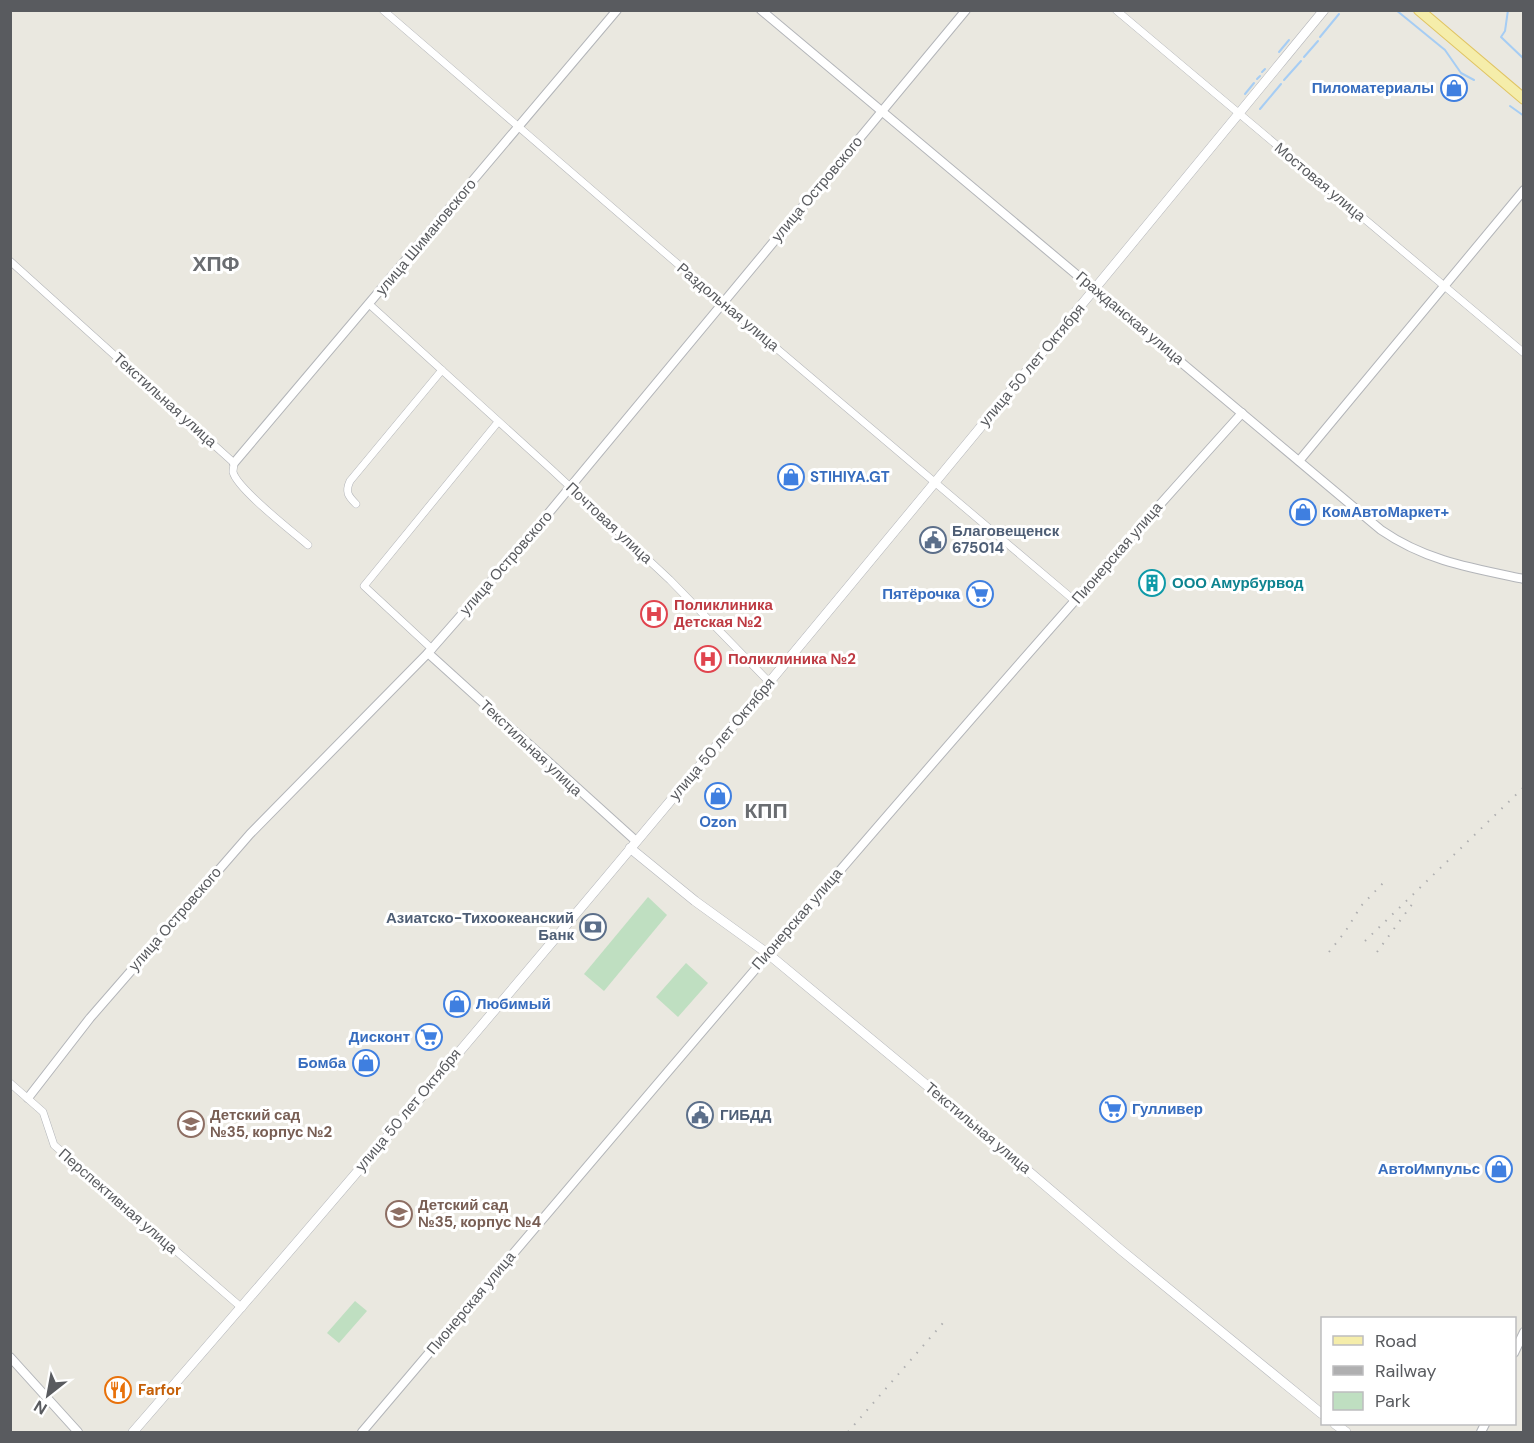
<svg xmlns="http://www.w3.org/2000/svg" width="1534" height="1443" font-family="'DM Sans',sans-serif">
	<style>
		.green { fill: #bfdfc1 }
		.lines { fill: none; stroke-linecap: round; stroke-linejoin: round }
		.stream { stroke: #a6cdf4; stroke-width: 2 }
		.minor-casing { stroke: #b3b5b9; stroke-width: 8 }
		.tertiary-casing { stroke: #b3b5b9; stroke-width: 10 }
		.secondary-casing { stroke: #b4b6bb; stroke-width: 10 }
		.primary-casing { stroke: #e0c463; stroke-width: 12 }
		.minor { stroke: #fff; stroke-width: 7 }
		.tertiary { stroke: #fff; stroke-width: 8 }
		.secondary { stroke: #fff; stroke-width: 9 }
		.primary { stroke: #f5edaa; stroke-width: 10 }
		.rail { stroke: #afafb0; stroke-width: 2; stroke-dasharray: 1.5 8; stroke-linecap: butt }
		.labels { text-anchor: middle; stroke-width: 6; stroke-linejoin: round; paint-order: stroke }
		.shop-label { font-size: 15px; font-weight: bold; fill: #366cbe; stroke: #fff; text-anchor: end }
		.street-label { font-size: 15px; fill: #595b5f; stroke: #fff }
		.service-label { font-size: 15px; font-weight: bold; fill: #4e5e75; stroke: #fff; text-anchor: start }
		.culture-label { font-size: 15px; font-weight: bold; fill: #0d838f; stroke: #fff; text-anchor: start }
		.health-label { font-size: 15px; font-weight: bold; fill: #be3a42; stroke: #fff; text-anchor: start }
		.education-label { font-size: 15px; font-weight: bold; fill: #785e54; stroke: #fff; text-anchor: start }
		.food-label { font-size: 15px; font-weight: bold; fill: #c56008; stroke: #fff; text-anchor: start }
		.district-label { font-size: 21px; font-weight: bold; fill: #6a6d71; stroke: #fff }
	</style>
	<rect width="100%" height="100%" fill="#eae8e0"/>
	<!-- green -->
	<g class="green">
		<path d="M648 897 667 915 604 991 584 974Z"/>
		<path d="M686 963 708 983 678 1017 656 997Z"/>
		<path d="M355 1301 367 1311 339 1343 327 1333Z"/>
	</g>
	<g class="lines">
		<!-- stream -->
		<g class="stream">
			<path d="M1396 10 1445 50 1461 73 1474 80"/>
			<path d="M1508 10 1505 31 1501 37 1524 59"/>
			<path d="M1320 37 1339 14"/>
			<path d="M1279 52 1289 40"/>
			<path d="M1304 57 1318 41"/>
			<path d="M1262 72 1265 69"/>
			<path d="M1257 79 1260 76"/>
			<path d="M1284 80 1301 61"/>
			<path d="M1245 94 1254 83"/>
			<path d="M1510 106 1524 116"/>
			<path d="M1260 109 1281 84"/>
		</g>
		<defs>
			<g id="minor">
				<path d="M383 10 723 303 1075 601"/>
				<path d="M1116 10 1524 353"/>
				<path d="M10 261 234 463C234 465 233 470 233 472 237 489 293 532 308 545"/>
				<path d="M369 304 551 469 670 580 770 683"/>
				<path d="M356 504C348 496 345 492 350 481L442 370"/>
				<path d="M432 649 364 586 498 422"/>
				<path d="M10 1083 43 1112 54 1145 242 1308"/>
			</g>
			<g id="tertiary">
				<path d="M761 10 1381 530C1426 561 1471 568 1524 579"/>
				<path d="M1299 461 1524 190"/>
				<path d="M234 463 617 10"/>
				<path d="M428 653 636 841"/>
				<path d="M28 1098 90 1018 250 834 428 653 508 562 966 10"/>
				<path d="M1514 1353 1524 1332"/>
				<path d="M10 1357 78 1432"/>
				<path d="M362 1432C652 1090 941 747 1242 413"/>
				<path d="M1481 1432 1485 1424"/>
			</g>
			<g id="secondary">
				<path d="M630 848 695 901 767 953 959 1112 1121 1250 1322 1414"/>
				<path d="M1335 1424 1346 1432"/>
				<path d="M133 1432C539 966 931 488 1324 10"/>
			</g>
			<path id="primary" d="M1419 10 1524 99"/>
		</defs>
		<!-- minor casing -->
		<use href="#minor" class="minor-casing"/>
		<!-- tertiary casing -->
		<use href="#tertiary" class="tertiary-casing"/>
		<!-- secondary casing -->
		<use href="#secondary" class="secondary-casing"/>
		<!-- primary casing -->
		<use href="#primary" class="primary-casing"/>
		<!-- minor -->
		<use href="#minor" class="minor"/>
		<!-- tertiary -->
		<use href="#tertiary" class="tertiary"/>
		<!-- secondary -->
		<use href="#secondary" class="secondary"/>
		<!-- primary -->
		<use href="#primary" class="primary"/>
		<!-- rail -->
		<g class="rail">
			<path d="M1365 941 1524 787"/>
			<path d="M1329 952 1345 932 1361 906 1385 881"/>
			<path d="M1377 952 1413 903"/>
			<path d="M848 1432 943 1323"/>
		</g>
	</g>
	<!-- icons -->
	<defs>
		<symbol id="shop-ring" viewBox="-11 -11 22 22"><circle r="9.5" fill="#fff" stroke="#3f7fe0" stroke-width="1.5"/><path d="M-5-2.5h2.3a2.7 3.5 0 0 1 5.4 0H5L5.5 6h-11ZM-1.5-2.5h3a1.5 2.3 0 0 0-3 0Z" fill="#3f7fe0"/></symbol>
		<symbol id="civic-ring" viewBox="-11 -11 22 22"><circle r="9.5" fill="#fff" stroke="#5c6f8a" stroke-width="1.5"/><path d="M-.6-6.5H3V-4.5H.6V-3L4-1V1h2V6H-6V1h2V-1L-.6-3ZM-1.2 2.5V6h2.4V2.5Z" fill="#5c6f8a"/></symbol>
		<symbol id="building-ring" viewBox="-11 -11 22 22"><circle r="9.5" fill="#fff" stroke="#0f9aa8" stroke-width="1.5"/><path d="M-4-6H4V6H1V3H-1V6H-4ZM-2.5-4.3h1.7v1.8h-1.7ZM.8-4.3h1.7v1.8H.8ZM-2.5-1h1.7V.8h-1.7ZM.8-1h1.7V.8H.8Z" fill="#0f9aa8"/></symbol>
		<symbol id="supermarket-ring" viewBox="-11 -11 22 22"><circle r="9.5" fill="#fff" stroke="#3f7fe0" stroke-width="1.5"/><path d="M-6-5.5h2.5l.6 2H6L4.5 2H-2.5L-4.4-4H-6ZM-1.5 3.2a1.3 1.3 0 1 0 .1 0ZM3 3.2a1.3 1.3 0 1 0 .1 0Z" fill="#3f7fe0"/></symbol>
		<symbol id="hospital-ring" viewBox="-11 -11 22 22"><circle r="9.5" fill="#fff" stroke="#e0444e" stroke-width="1.5"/><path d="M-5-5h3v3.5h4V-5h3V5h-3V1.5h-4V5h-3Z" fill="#e0444e"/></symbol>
		<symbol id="bank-ring" viewBox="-11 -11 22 22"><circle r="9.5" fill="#fff" stroke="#5c6f8a" stroke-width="1.5"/><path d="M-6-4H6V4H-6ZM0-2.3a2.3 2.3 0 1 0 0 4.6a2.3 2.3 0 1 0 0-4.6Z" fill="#5c6f8a"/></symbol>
		<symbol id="school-ring" viewBox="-11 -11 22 22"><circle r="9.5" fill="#fff" stroke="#8d6e63" stroke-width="1.5"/><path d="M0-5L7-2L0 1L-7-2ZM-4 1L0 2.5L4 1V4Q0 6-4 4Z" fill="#8d6e63"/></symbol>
		<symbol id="restaurant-ring" viewBox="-11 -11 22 22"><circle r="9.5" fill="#fff" stroke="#e8710a" stroke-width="1.5"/><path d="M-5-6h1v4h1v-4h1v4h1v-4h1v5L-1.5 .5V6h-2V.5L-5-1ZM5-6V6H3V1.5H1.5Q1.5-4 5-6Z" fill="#e8710a"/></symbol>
	</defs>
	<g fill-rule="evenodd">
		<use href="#shop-ring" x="1439" y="73" width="30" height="30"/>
		<use href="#shop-ring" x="776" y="462" width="30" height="30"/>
		<use href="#shop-ring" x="1288" y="497" width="30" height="30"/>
		<use href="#civic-ring" x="918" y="525" width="30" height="30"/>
		<use href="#building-ring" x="1137" y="568" width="30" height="30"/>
		<use href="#supermarket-ring" x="965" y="579" width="30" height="30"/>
		<use href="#hospital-ring" x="639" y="599" width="30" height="30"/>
		<use href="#hospital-ring" x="693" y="644" width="30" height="30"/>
		<use href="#shop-ring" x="703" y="781" width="30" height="30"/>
		<use href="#bank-ring" x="578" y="912" width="30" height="30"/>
		<use href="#shop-ring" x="442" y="989" width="30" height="30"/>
		<use href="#supermarket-ring" x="414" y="1022" width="30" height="30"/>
		<use href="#shop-ring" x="351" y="1048" width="30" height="30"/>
		<use href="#supermarket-ring" x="1098" y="1094" width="30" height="30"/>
		<use href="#civic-ring" x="685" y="1100" width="30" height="30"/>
		<use href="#school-ring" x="176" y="1109" width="30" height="30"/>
		<use href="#shop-ring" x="1484" y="1154" width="30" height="30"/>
		<use href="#school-ring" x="384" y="1199" width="30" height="30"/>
		<use href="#restaurant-ring" x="103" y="1375" width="30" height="30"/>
	</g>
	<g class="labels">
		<!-- shop labels -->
		<g class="shop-label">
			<text x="1434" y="93">Пиломатериалы</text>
			<text x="810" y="482" text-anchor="start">STIHIYA.GT</text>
			<text x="1322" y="517" text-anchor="start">КомАвтоМаркет+</text>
			<text x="960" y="599">Пятёрочка</text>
			<text x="718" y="827" text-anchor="middle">Ozon</text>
			<text x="476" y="1009" text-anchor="start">Любимый</text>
			<text x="410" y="1042">Дисконт</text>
			<text x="346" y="1068">Бомба</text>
			<text x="1132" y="1114" text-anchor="start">Гулливер</text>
			<text x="1480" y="1174">АвтоИмпульс</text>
		</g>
		<!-- street labels -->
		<g class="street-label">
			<text transform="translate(1320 182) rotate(40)" y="5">Мостовая улица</text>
			<text transform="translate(817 189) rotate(-50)" y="5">улица Островского</text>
			<text transform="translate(426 237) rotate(-50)" y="5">улица Шимановского</text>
			<text transform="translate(728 307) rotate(40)" y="5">Раздольная улица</text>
			<text transform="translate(1130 318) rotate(40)" y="5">Гражданская улица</text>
			<text transform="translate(1032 365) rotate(-50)" y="5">улица 50 лет Октября</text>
			<text transform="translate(165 400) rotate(42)" y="5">Текстильная улица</text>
			<text transform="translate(609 523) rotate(43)" y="5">Почтовая улица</text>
			<text transform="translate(1117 553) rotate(-49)" y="5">Пионерская улица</text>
			<text transform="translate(506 563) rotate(-49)" y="5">улица Островского</text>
			<text transform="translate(722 739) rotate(-50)" y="5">улица 50 лет Октября</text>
			<text transform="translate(531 748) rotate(43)" y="5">Текстильная улица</text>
			<text transform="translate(175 919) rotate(-49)" y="5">улица Островского</text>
			<text transform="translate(797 919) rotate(-49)" y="5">Пионерская улица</text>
			<text transform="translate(408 1110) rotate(-50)" y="5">улица 50 лет Октября</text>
			<text transform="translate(978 1128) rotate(40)" y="5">Текстильная улица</text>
			<text transform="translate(118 1201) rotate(41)" y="5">Перспективная улица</text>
			<text transform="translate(471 1303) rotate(-50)" y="5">Пионерская улица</text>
		</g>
		<!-- service labels -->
		<g class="service-label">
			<text x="952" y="536">Благовещенск<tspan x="952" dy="17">675014</tspan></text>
			<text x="574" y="923" text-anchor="end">Азиатско-Тихоокеанский<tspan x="574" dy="17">Банк</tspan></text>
			<text x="720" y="1120">ГИБДД</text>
		</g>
		<!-- culture labels -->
		<g class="culture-label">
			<text x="1172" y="588">ООО Амурбурвод</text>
		</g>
		<!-- health labels -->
		<g class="health-label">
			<text x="674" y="610">Поликлиника<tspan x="674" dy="17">Детская №2</tspan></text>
			<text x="728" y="664">Поликлиника №2</text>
		</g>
		<!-- education labels -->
		<g class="education-label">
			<text x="210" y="1120">Детский сад<tspan x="210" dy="17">№35, корпус №2</tspan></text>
			<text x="418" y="1210">Детский сад<tspan x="418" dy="17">№35, корпус №4</tspan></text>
		</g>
		<!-- food labels -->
		<g class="food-label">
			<text x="138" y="1395">Farfor</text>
		</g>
		<!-- district labels -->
		<g class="district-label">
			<text x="216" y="271">ХПФ</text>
			<text x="766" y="818">КПП</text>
		</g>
	</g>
	<!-- border -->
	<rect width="1534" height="1443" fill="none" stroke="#595b5f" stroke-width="24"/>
	<!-- legend -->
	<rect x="1321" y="1317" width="195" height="108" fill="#ffffff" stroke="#bdbdbf" stroke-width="1.5"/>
	<rect x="1333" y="1336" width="30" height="9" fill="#f5edaa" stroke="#bdbdbf" stroke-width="1.5"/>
	<text x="1375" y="1347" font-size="18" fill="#595b5f">Road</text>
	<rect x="1333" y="1366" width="30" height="9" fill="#afafb0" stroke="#bdbdbf" stroke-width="1.5"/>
	<text x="1375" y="1377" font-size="18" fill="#595b5f">Railway</text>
	<rect x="1333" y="1392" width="30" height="18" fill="#bfdfc1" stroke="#bdbdbf" stroke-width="1.5"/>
	<text x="1375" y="1407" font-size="18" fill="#595b5f">Park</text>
	<!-- north arrow -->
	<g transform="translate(48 1395) rotate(211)" stroke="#ffffff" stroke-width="4.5" paint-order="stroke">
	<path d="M0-4.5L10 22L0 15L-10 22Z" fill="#595b5f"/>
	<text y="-9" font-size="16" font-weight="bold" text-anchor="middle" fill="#595b5f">N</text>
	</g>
</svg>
